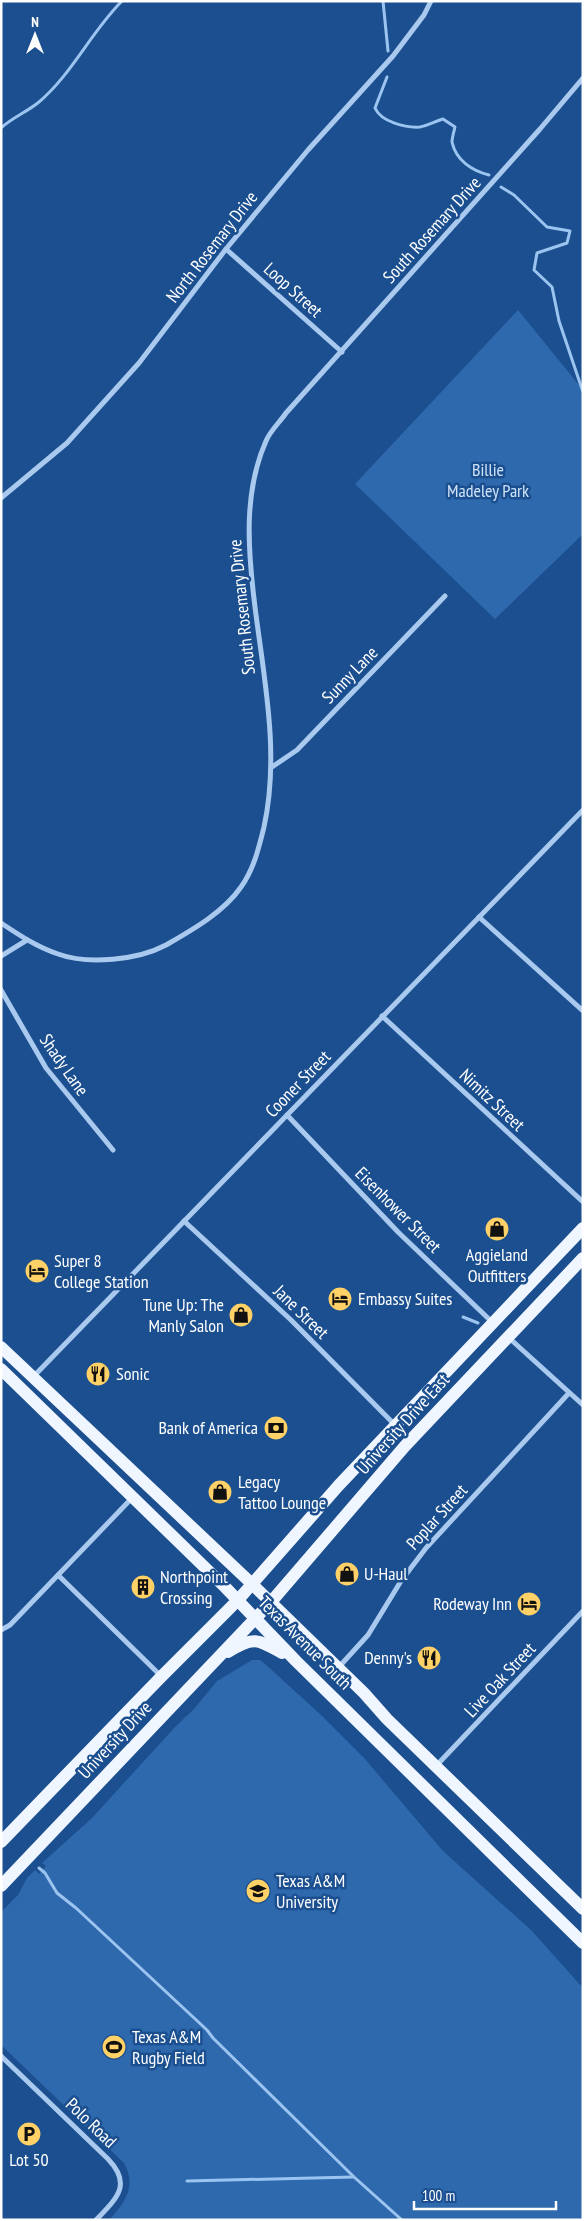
<svg xmlns="http://www.w3.org/2000/svg" width="584" height="2221" font-family="'PT Sans Narrow',sans-serif">
	<style>
		.green { fill: #2e69ad }
		.lines { fill: none; stroke-linecap: round; stroke-linejoin: round }
		.stream { stroke: #9cc4f0; stroke-width: 3 }
		.street { stroke: #a9c9ee; stroke-width: 5 }
		.primary { stroke: #f0f6ff; stroke-width: 12 }
		.labels { text-anchor: middle; stroke-width: 5; stroke-linejoin: round; paint-order: stroke }
		.street-label { font-size: 18px; fill: #fff; stroke: #1b4f8f }
		.park-label { font-size: 18px; fill: #cfe3fa; stroke: #1b4f8f }
		.poi-label { font-size: 18px; fill: #fff; stroke: #1b4f8f; text-anchor: start }
	</style>
	<rect width="100%" height="100%" fill="#1b4f8f"/>
	<!-- green -->
	<g class="green">
		<path d="M518 310 583 390V534L495 619 355 484Z"/>
		<path d="M252 1660H260L264 1663 320 1714 365 1759 443 1851 531 1930 583 1988V2220H109C125 2203 137 2186 124 2163L1 2045V1912L18 1895 27 1878 35 1870 39 1874 46 1866 42 1863 92 1818 175 1727 194 1709 217 1681Z"/>
	</g>
	<g class="lines">
		<!-- stream -->
		<g class="stream">
			<path d="M383 1 388 51"/>
			<path d="M387 77 375 108C381 122 406 128 420 127 427 126 436 121 443 119L455 127C454 131 452 138 452 142 456 161 473 171 489 175"/>
			<path d="M1 128C13 117 27 112 39 102 72 74 91 32 122 1"/>
			<path d="M501 187 514 195 547 227 570 231 567 243 537 253 534 270 552 287 559 321 583 392"/>
			<path d="M463 1317 478 1323"/>
			<path d="M39 1868 45 1873 57 1893 76 1908 207 2030 213 2038 354 2177 402 2220"/>
			<path d="M187 2181 353 2177"/>
		</g>
		<!-- street -->
		<g class="street">
			<path d="M226 249 342 352"/>
			<path d="M1 498 67 443 139 363 226 249 308 150 393 56 424 15 431 1"/>
			<path d="M272 767 297 750 445 596"/>
			<path d="M479 917 583 1011"/>
			<path d="M1 923C19 935 37 947 58 954 88 965 138 960 166 945 192 930 224 912 241 887 254 869 259 847 264 827 280 754 264 679 255 607 248 551 243 493 266 441 270 431 280 422 286 413L540 129 583 78"/>
			<path d="M1 956 27 940"/>
			<path d="M1 990 46 1068 113 1150"/>
			<path d="M382 1016 583 1202"/>
			<path d="M287 1115 398 1232 492 1322"/>
			<path d="M184 1221 291 1320 395 1425"/>
			<path d="M508 1337 583 1405"/>
			<path d="M33 1377 583 810"/>
			<path d="M58 1575 161 1676"/>
			<path d="M1 1630 10 1625 132 1498"/>
			<path d="M338 1668 368 1635 401 1581 426 1548 569 1393"/>
			<path d="M436 1766 583 1611"/>
			<path d="M1 2056 108 2159C133 2185 116 2199 96 2220"/>
		</g>
		<!-- primary -->
		<g class="primary">
			<path d="M1 1347 252 1584 364 1693 387 1719 583 1909"/>
			<path d="M1 1369 225 1587 296 1661 583 1943"/>
			<path d="M228 1652C253 1636 258 1639 282 1653"/>
			<path d="M1 1842 161 1677 238 1600 339 1485 583 1228"/>
			<path d="M1 1886 271 1602 405 1446 583 1258"/>
		</g>
	</g>
	<!-- icons -->
	<defs>
		<symbol id="shop-disc" viewBox="-11 -11 22 22"><circle r="9.5" fill="#ffd166" stroke="#1b4f8f"/><path d="M-5-2.5h2.3a2.7 3.5 0 0 1 5.4 0H5L5.5 6h-11ZM-1.5-2.5h3a1.5 2.3 0 0 0-3 0Z" fill="#111"/></symbol>
		<symbol id="hotel-disc" viewBox="-11 -11 22 22"><circle r="9.5" fill="#ffd166" stroke="#1b4f8f"/><path d="M-6-4.5h1.5V1H6V5H4.5V3h-9V5H-6ZM-4 0a1.8 1.8 0 1 1 3.6 0ZM.5 0V-2.5h3Q6-2.5 6 0Z" fill="#111"/></symbol>
		<symbol id="restaurant-disc" viewBox="-11 -11 22 22"><circle r="9.5" fill="#ffd166" stroke="#1b4f8f"/><path d="M-5-6h1v4h1v-4h1v4h1v-4h1v5L-1.5 .5V6h-2V.5L-5-1ZM5-6V6H3V1.5H1.5Q1.5-4 5-6Z" fill="#111"/></symbol>
		<symbol id="bank-disc" viewBox="-11 -11 22 22"><circle r="9.5" fill="#ffd166" stroke="#1b4f8f"/><path d="M-6-4H6V4H-6ZM0-2.3a2.3 2.3 0 1 0 0 4.6a2.3 2.3 0 1 0 0-4.6Z" fill="#111"/></symbol>
		<symbol id="building-disc" viewBox="-11 -11 22 22"><circle r="9.5" fill="#ffd166" stroke="#1b4f8f"/><path d="M-4-6H4V6H1V3H-1V6H-4ZM-2.5-4.3h1.7v1.8h-1.7ZM.8-4.3h1.7v1.8H.8ZM-2.5-1h1.7V.8h-1.7ZM.8-1h1.7V.8H.8Z" fill="#111"/></symbol>
		<symbol id="university-disc" viewBox="-11 -11 22 22"><circle r="9.5" fill="#ffd166" stroke="#1b4f8f"/><path d="M0-5L7-2L0 1L-7-2ZM-4 1L0 2.5L4 1V4Q0 6-4 4Z" fill="#111"/></symbol>
		<symbol id="stadium-disc" viewBox="-11 -11 22 22"><circle r="9.5" fill="#ffd166" stroke="#1b4f8f"/><path d="M0-5a6.5 5 0 1 0 0 10a6.5 5 0 1 0 0-10ZM-3.5-1.8h7v3.6h-7Z" fill="#111"/></symbol>
		<symbol id="parking-disc" viewBox="-11 -11 22 22"><circle r="9.5" fill="#ffd166" stroke="#1b4f8f"/><path d="M-3.5-5.5H1a3.5 3.5 0 0 1 0 7H-1V5.5H-3.5ZM-1-3.4V-.6H.8a1.4 1.4 0 0 0 0-2.8Z" fill="#111"/></symbol>
	</defs>
	<g fill-rule="evenodd">
		<use href="#shop-disc" x="483" y="1215" width="28" height="28"/>
		<use href="#hotel-disc" x="23" y="1257" width="28" height="28"/>
		<use href="#hotel-disc" x="326" y="1285" width="28" height="28"/>
		<use href="#shop-disc" x="227" y="1301" width="28" height="28"/>
		<use href="#restaurant-disc" x="84" y="1360" width="28" height="28"/>
		<use href="#bank-disc" x="262" y="1414" width="28" height="28"/>
		<use href="#shop-disc" x="206" y="1478" width="28" height="28"/>
		<use href="#shop-disc" x="333" y="1560" width="28" height="28"/>
		<use href="#building-disc" x="129" y="1573" width="28" height="28"/>
		<use href="#hotel-disc" x="515" y="1590" width="28" height="28"/>
		<use href="#restaurant-disc" x="415" y="1644" width="28" height="28"/>
		<use href="#university-disc" x="244" y="1877" width="28" height="28"/>
		<use href="#stadium-disc" x="100" y="2033" width="28" height="28"/>
		<use href="#parking-disc" x="15" y="2120" width="28" height="28"/>
	</g>
	<g class="labels">
		<!-- street labels -->
		<g class="street-label">
			<text transform="translate(432 230) rotate(-48)" y="6">South Rosemary Drive</text>
			<text transform="translate(212 247) rotate(-52)" y="6">North Rosemary Drive</text>
			<text transform="translate(293 290) rotate(42)" y="6">Loop Street</text>
			<text transform="translate(242 607) rotate(-96)" y="6">South Rosemary Drive</text>
			<text transform="translate(350 675) rotate(-46)" y="6">Sunny Lane</text>
			<text transform="translate(64 1065) rotate(55)" y="6">Shady Lane</text>
			<text transform="translate(298 1084) rotate(-46)" y="6">Cooner Street</text>
			<text transform="translate(492 1100) rotate(43)" y="6">Nimitz Street</text>
			<text transform="translate(398 1210) rotate(45)" y="6">Eisenhower Street</text>
			<text transform="translate(301 1312) rotate(44)" y="6">Jane Street</text>
			<text transform="translate(403 1424) rotate(-48)" y="6">University Drive East</text>
			<text transform="translate(437 1517) rotate(-48)" y="6">Poplar Street</text>
			<text transform="translate(305 1643) rotate(45)" y="6">Texas Avenue South</text>
			<text transform="translate(500 1680) rotate(-47)" y="6">Live Oak Street</text>
			<text transform="translate(115 1740) rotate(-47)" y="6">University Drive</text>
			<text transform="translate(91 2123) rotate(44)" y="6">Polo Road</text>
		</g>
		<!-- park labels -->
		<g class="park-label">
			<text x="488" y="476">Billie<tspan x="488" dy="21">Madeley Park</tspan></text>
		</g>
		<!-- poi labels -->
		<g class="poi-label">
			<text x="497" y="1261" text-anchor="middle">Aggieland<tspan x="497" dy="21">Outfitters</tspan></text>
			<text x="54" y="1267">Super 8<tspan x="54" dy="21">College Station</tspan></text>
			<text x="358" y="1305">Embassy Suites</text>
			<text x="224" y="1311" text-anchor="end">Tune Up: The<tspan x="224" dy="21">Manly Salon</tspan></text>
			<text x="116" y="1380">Sonic</text>
			<text x="258" y="1434" text-anchor="end">Bank of America</text>
			<text x="238" y="1488">Legacy<tspan x="238" dy="21">Tattoo Lounge</tspan></text>
			<text x="364" y="1580">U-Haul</text>
			<text x="160" y="1583">Northpoint<tspan x="160" dy="21">Crossing</tspan></text>
			<text x="512" y="1610" text-anchor="end">Rodeway Inn</text>
			<text x="412" y="1664" text-anchor="end">Denny's</text>
			<text x="276" y="1887">Texas A&amp;M<tspan x="276" dy="21">University</tspan></text>
			<text x="132" y="2043">Texas A&amp;M<tspan x="132" dy="21">Rugby Field</tspan></text>
			<text x="29" y="2166" text-anchor="middle">Lot 50</text>
		</g>
	</g>
	<!-- border -->
	<rect width="584" height="2221" fill="none" stroke="#ffffff" stroke-width="5"/>
	<!-- north arrow -->
	<g transform="translate(35 35)" stroke="#1b4f8f" stroke-width="4" paint-order="stroke">
	<path d="M0-4L9 19L0 12L-9 19Z" fill="#ffffff"/>
	<text y="-8" font-size="14" font-weight="bold" text-anchor="middle" fill="#ffffff">N</text>
	</g>
	<!-- scale -->
	<path d="M414 2201v8h142v-8" fill="none" stroke="#ffffff" stroke-width="2.5"/>
	<text x="422" y="2201" font-size="15" fill="#ffffff" stroke="#1b4f8f" stroke-width="4" paint-order="stroke">100 m</text>
</svg>
